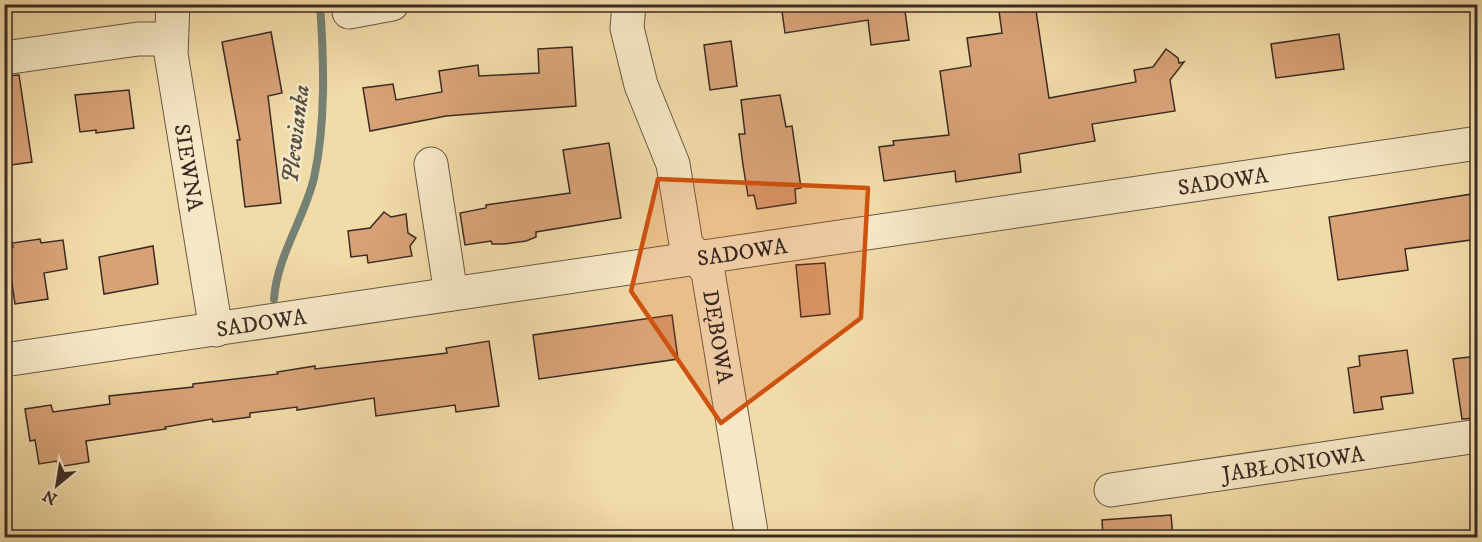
<svg xmlns="http://www.w3.org/2000/svg" width="1482" height="542" font-family="'IM FELL DW Pica',serif">
	<style>
		.lines { fill: none; stroke-linecap: round; stroke-linejoin: round }
		.stream { stroke: #758172; stroke-width: 8 }
		.building { fill: #d8a277; stroke: #3b2b24; stroke-width: 1.5 }
		.minor-casing { stroke: #685745; stroke-width: 35 }
		.minor { stroke: #f6e8c6; stroke-width: 33 }
		.marked { fill: #ce5210; fill-opacity: 0.2; stroke: #ce5210; stroke-width: 4.5; stroke-linejoin: round }
		.labels { text-anchor: middle; stroke-width: 5; stroke-linejoin: round; paint-order: stroke }
		.street-label { font-size: 22px; fill: #3b2b24; stroke: #f6e8c6 }
		.water-label { font-size: 24px; font-style: italic; fill: #534f44; stroke: #f6e8c6 }
	</style>
	<rect width="100%" height="100%" fill="#f1dba8"/>
	<filter id="stains"><feTurbulence type="fractalNoise" baseFrequency=".00333" numOctaves="4"/><feColorMatrix values="0 0 0 0 .2 0 0 0 0 .09 0 0 0 0 .02 0 0 0 .5 -.17"/></filter>
	<radialGradient id="worn" r=".72"><stop offset=".6" stop-color="#630" stop-opacity="0"/><stop offset="1" stop-color="#630" stop-opacity=".3"/></radialGradient>
	<g class="lines">
		<!-- stream -->
		<path class="stream" d="M274 299C277 256 304 219 314 178 326 123 324 61 320 4"/>
	</g>
	<!-- building -->
	<g class="building">
		<path d="M781 4H904L909 40 871 45 868 20 785 33Z"/>
		<path d="M998 4H1035L1049 98 1136 82 1134 70 1153 67 1166 49 1178 58 1179 63 1184 62 1170 80 1175 111 1092 124 1095 141 1019 154 1021 172 956 182 955 171 884 181 879 147 894 145 893 141 949 135 940 71 971 66 967 38 1002 33Z"/>
		<path d="M271 32 282 93 268 96 281 203 245 207 237 140H240L222 42Z"/>
		<path d="M1339 34 1344 69 1276 78 1271 44Z"/>
		<path d="M731 41 737 86 710 90 704 45Z"/>
		<path d="M572 47 576 106 446 116 370 131 363 88 393 84 396 100 442 92 439 71 478 65 479 76 539 73 538 49Z"/>
		<path d="M19 75 32 162 4 166V76Z"/>
		<path d="M129 90 134 128 96 133V130L80 132 75 95Z"/>
		<path d="M780 95 786 127 792 126 801 188 795 189 796 203 757 209 754 195 748 196 743 165 739 134H745L741 100Z"/>
		<path d="M609 143 621 218 536 232V237L526 241 504 244H492L491 241 465 245 460 213 486 208V205L570 193 563 150Z"/>
		<path d="M1478 193V239L1405 249 1408 270 1338 280 1329 217Z"/>
		<path d="M384 212 391 217 406 214 408 233 416 238 410 246 412 256 368 263 367 255 351 257 348 231 370 228Z"/>
		<path d="M40 239 41 243 63 240 67 269 44 273 48 299 15 304 7 248 13 247 12 243Z"/>
		<path d="M153 246 158 284 104 294 99 257Z"/>
		<path d="M825 263 830 314 801 317 796 265Z"/>
		<path d="M672 315 678 359 539 379 533 335Z"/>
		<path d="M489 341 499 406 456 412 455 405 376 416 374 398 297 410V407L250 413V417L213 422 212 419 165 427 166 429 86 441 89 462 58 467 57 461 39 464 35 440 30 441 25 409 51 405 53 412 110 404 109 396 193 387V384L278 374 277 372 315 366V369L447 353 446 348Z"/>
		<path d="M1407 350 1413 393 1381 397 1383 409 1354 413 1348 368 1360 366 1359 356Z"/>
		<path d="M1478 356V418L1462 419 1453 359Z"/>
		<path d="M1171 515 1173 537H1103L1102 520Z"/>
	</g>
	<g class="lines">
		<defs>
			<g id="minor">
				<path id="s1" d="M173 4 171 54 216 330"/>
				<path id="s2" d="M629 4 627 28 641 85 673 164 686 244 708 272 752 538"/>
				<path d="M349 12 392 4"/>
				<path d="M4 58 138 39H170"/>
				<path d="M431 164 451 294"/>
				<path id="s3" d="M4 360 1478 143"/>
				<path id="s4" d="M1111 490 1478 436"/>
			</g>
		</defs>
		<!-- minor casing -->
		<use href="#minor" class="minor-casing"/>
		<!-- minor -->
		<use href="#minor" class="minor"/>
	</g>
	<!-- marked area -->
	<path class="marked" d="M658 179 868 188 861 318 721 423 631 291Z"/>
	<g class="labels">
		<!-- street labels -->
		<g class="street-label">
			<text dy="8" stroke="none"><textPath href="#s1" startOffset="165">SIEWNA</textPath></text>
			<text dy="8" stroke="none"><textPath href="#s3" startOffset="1232">SADOWA</textPath></text>
			<text dy="8" stroke="none"><textPath href="#s3" startOffset="746">SADOWA</textPath></text>
			<text dy="8" stroke="none"><textPath href="#s3" startOffset="260">SADOWA</textPath></text>
			<text dy="8" stroke="none"><textPath href="#s2" startOffset="350">DĘBOWA</textPath></text>
			<text dy="8" stroke="none"><textPath href="#s4" startOffset="184">JABŁONIOWA</textPath></text>
		</g>
		<!-- water labels -->
		<g class="water-label">
			<text transform="translate(295 134) rotate(-83)" y="8">Plewianka</text>
		</g>
	</g>
	<!-- margin -->
	<rect width="1482" height="542" fill="none" stroke="#f1dba8" stroke-width="24"/>
	<rect x="6" y="6" width="1470" height="530" fill="none" stroke="#3b2b24" stroke-width="3"/>
	<rect x="12" y="12" width="1458" height="518" fill="none" stroke="#3b2b24" stroke-width="1.5"/>
	<!-- north arrow -->
	<g transform="translate(57 485) rotate(210)" stroke="#f6e8c6" stroke-width="4.5" paint-order="stroke">
	<path d="M0-4.5L10 22L0 15L-10 22Z" fill="#3b2b24"/>
	<text y="-9" font-size="16" font-weight="bold" text-anchor="middle" fill="#3b2b24">N</text>
	</g>
	<rect width="100%" height="100%" filter="url(#stains)"/>
	<rect width="100%" height="100%" fill="url(#worn)"/>
</svg>
